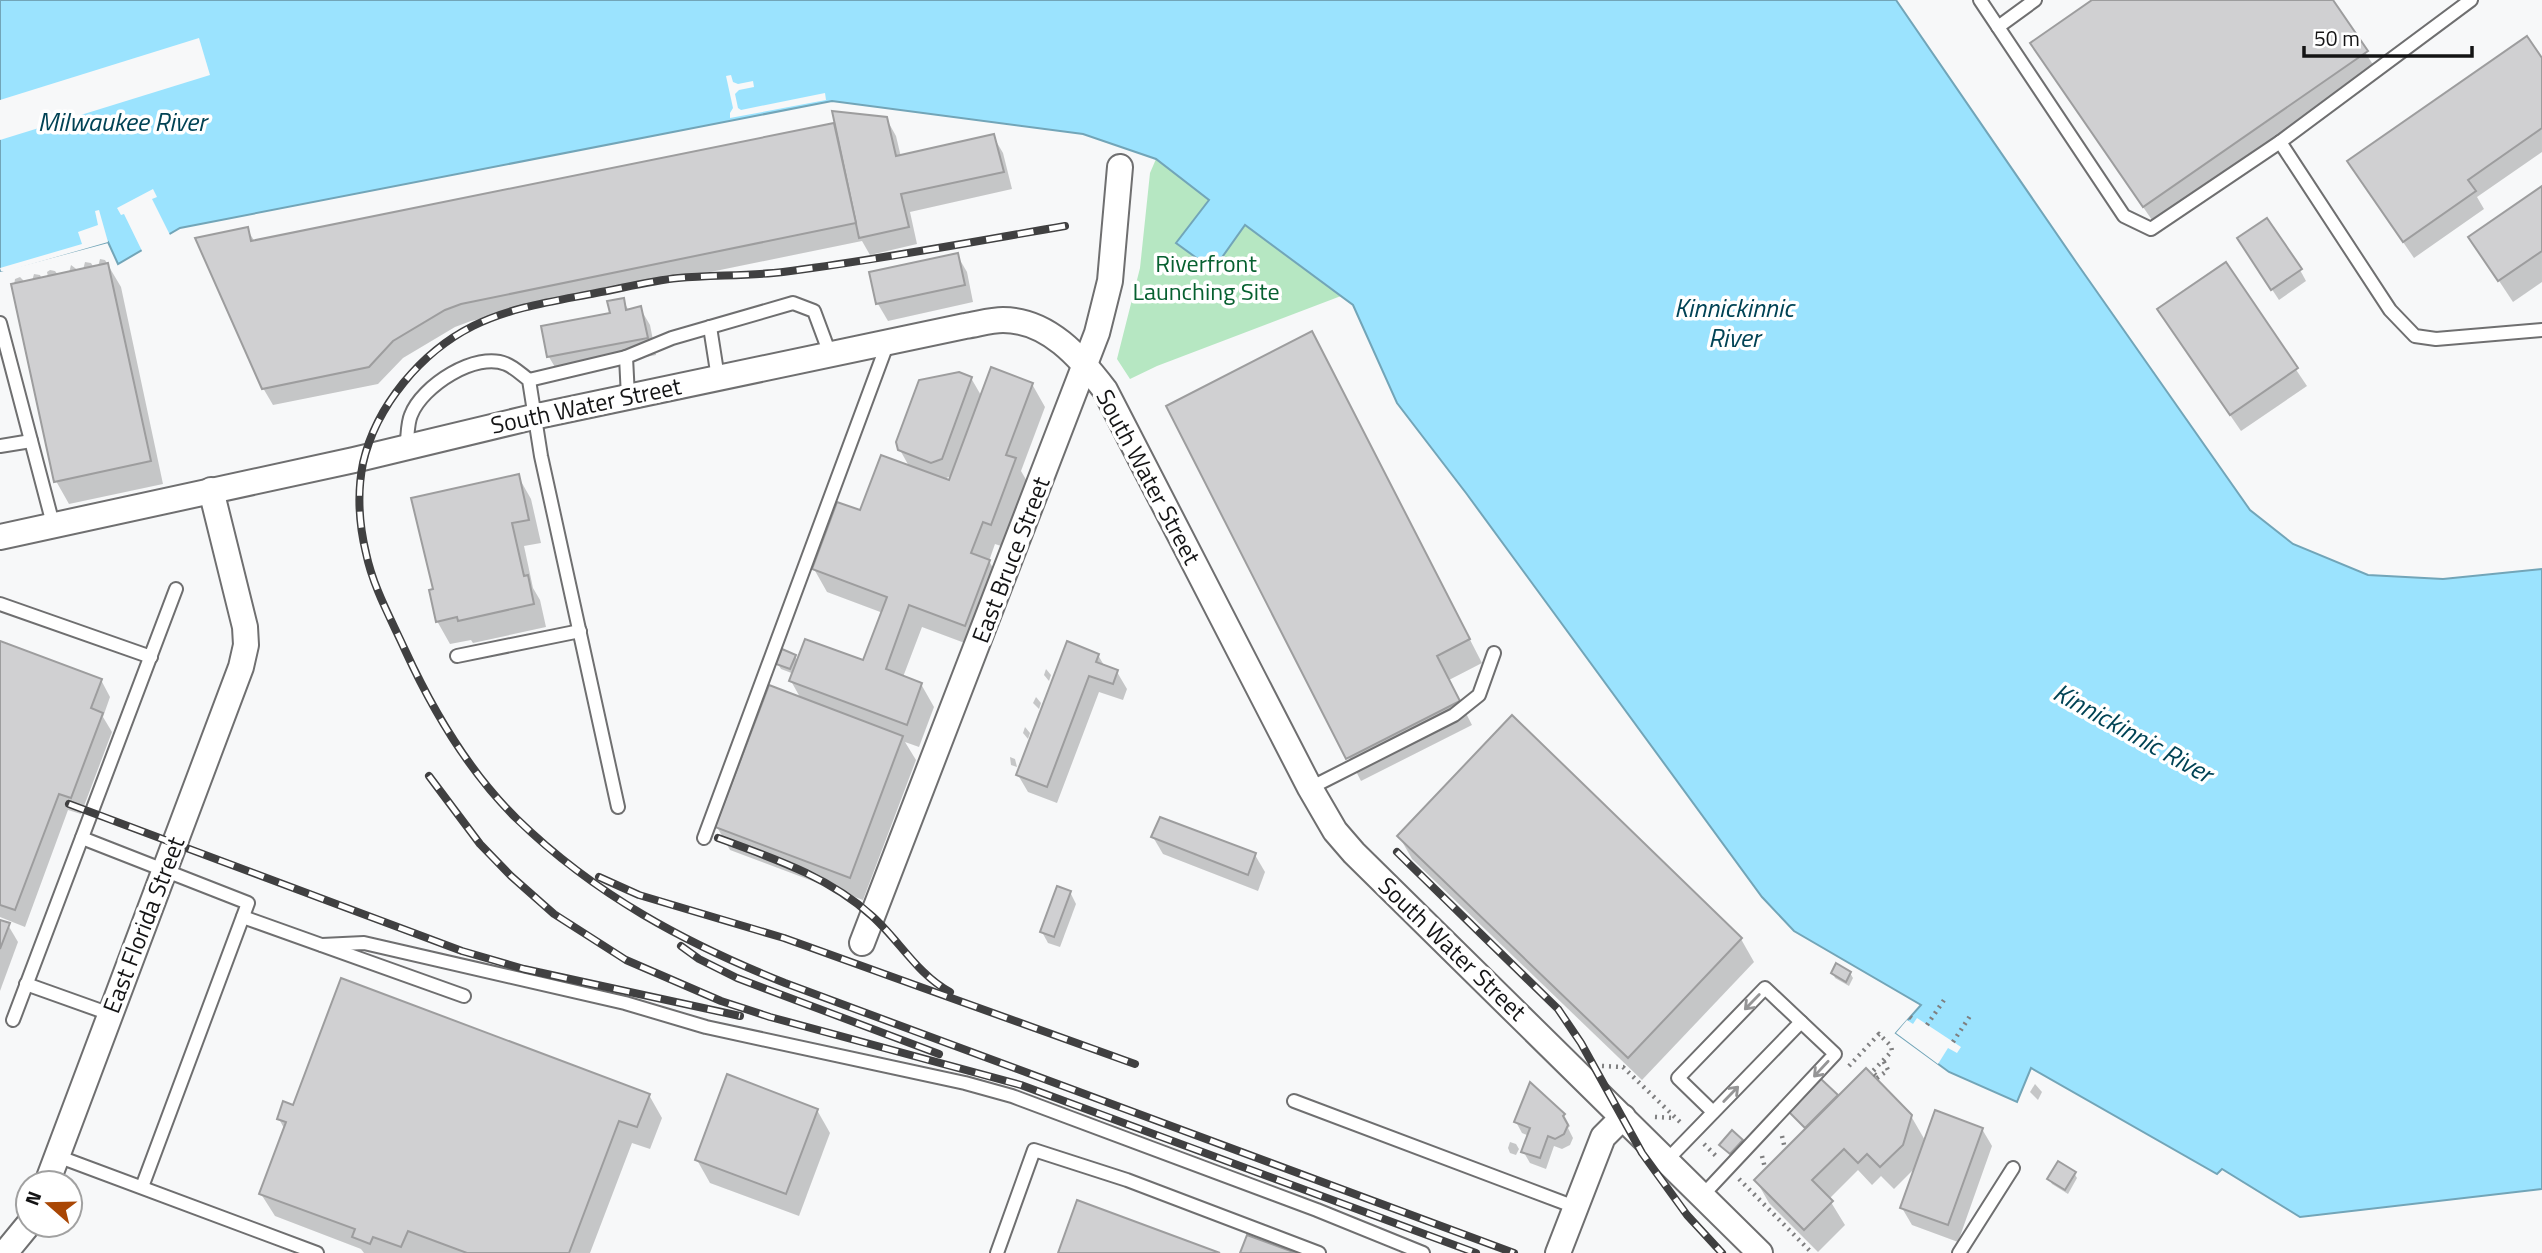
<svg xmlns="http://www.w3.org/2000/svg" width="2542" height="1253" font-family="'Titillium Web',sans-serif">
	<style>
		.green { fill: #b6e7c2 }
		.water { fill: #9be3fe; stroke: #72a5b8; stroke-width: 2 }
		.pier { fill: #f7f8f9 }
		.shadow { fill: #0003; fill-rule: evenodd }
		.building { fill: #d0d0d2; stroke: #9d9d9e; stroke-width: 2 }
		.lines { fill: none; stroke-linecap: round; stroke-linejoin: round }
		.service-casing { stroke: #6f6f70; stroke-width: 16 }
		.minor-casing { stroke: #6f6f70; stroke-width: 28 }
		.path { stroke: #7f7f80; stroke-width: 4.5; stroke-dasharray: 2 5; stroke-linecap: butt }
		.service { stroke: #fff; stroke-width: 12 }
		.minor { stroke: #fff; stroke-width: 24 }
		.rail-casing { stroke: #404041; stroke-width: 8 }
		.rail { stroke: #fff; stroke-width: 5; stroke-dasharray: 16; stroke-linecap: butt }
		.oneway { stroke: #959596 }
		.labels { text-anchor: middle; stroke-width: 7; stroke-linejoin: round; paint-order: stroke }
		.park-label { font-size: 24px; fill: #076030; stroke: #fff }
		.street-label { font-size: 24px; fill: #141415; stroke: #fff }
		.water-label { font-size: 26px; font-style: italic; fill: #014355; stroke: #fff }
	</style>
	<rect width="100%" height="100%" fill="#f7f8f9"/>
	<!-- green -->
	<path class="green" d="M1156 159 1341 296 1157 366 1130 379 1117 359 1140 268 1150 173Z"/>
	<!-- water -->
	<path class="water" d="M0 0H1896L2076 262 2250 510 2293 544 2368 575 2443 579 2542 569V1189L2300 1217 2222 1169 2217 1174 2031 1068 2017 1102 1949 1072 1896 1033 1921 1005 1794 931 1762 897 1466 493 1397 403 1353 305 1245 225 1213 270 1176 243 1209 200 1156 159 1083 134 832 101 180 228 118 264 108 242 0 271Z"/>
	<!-- pier -->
	<g class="pier">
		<path d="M199 38 210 75 0 140V100Z"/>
		<path d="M731 75 733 82 738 84 753 81 754 87 739 90 735 94 738 108 741 110 825 93 826 100 730 118V113L733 108 726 76Z"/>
		<path d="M153 189 157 197 152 199 171 237 143 253 124 214 121 215 117 208Z"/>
		<path d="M99 210 108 242 7 271H1L0 268 82 244 78 232 98 225 95 211Z"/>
		<path d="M1917 1018 1961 1047 1957 1053 1948 1048 1938 1064 1896 1033 1907 1020 1913 1024Z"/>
	</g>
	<!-- shadow -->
	<g class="shadow">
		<path d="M2095 0H2330L2376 69 2154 223 2032 44Z"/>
		<path d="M2542 61V152L2477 197 2484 209 2414 258 2359 178Z"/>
		<path d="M886 118 896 136 901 157 993 136 1003 153 1012 189 910 212 917 244 870 255 862 241 471 321 455 327 403 358 378 384 273 405 263 388 247 229 255 242 836 124Z"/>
		<path d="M2542 188V282L2513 302 2470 237Z"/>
		<path d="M2246 250 2300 270 2306 281 2279 300Z"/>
		<path d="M957 255 967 272 973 302 888 321 878 304 871 274Z"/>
		<path d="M100 259 105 260 121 287 163 484 69 504 56 481 14 285 15 279 20 277 25 282 32 281 34 274 40 275 42 279 48 277 47 272 50 270 55 271 58 275 69 273 71 265 79 271 83 270 85 262 91 263 94 268 98 267Z"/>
		<path d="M2225 264 2307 386 2241 431 2169 326Z"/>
		<path d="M623 300 629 311 640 308 650 325 656 355 559 374 549 357 543 327 612 315Z"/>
		<path d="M1312 333 1482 663 1449 680 1472 725 1361 781 1168 407Z"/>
		<path d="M971 378 982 397 1032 384 1045 407 1021 471 1028 483 1004 547 995 544 989 561 1002 584 978 648 922 627 903 677 921 684 934 707 919 747 905 742 916 760 863 900 730 850 717 827 801 699 791 681 794 674 781 669 778 664 795 656 798 662 864 663 883 613 827 592 814 569 861 513 910 468 900 450ZM953 475 950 483 942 480Z"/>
		<path d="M518 476 531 499 541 543 524 546 533 588 540 600 546 627 473 643 471 640 450 644 437 621 435 590Z"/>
		<path d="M0 643 101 680 110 697 103 717 112 732 81 814 68 810 25 927 0 917Z"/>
		<path d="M1098 655 1105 667 1117 672 1127 689 1123 700 1099 692 1057 803 1028 792 1018 775Z"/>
		<path d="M1046 669 1051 675 1049 681 1044 675Z"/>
		<path d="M1036 697 1041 703 1039 709 1033 703Z"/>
		<path d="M1512 718 1741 939 1754 962 1642 1080 1412 859 1399 836Z"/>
		<path d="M1025 727 1030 733 1028 739 1023 733Z"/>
		<path d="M1010 757 1015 759 1017 767 1011 765Z"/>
		<path d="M1153 837 1255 855 1265 872 1258 891 1163 854Z"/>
		<path d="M1070 892 1076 904 1060 947 1048 943 1042 932Z"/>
		<path d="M0 922 8 925 18 942 0 991Z"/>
		<path d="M1833 973H1850L1853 978 1849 986 1835 978Z"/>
		<path d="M2035 1084 2042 1092 2038 1100 2030 1092Z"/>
		<path d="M1530 1085 1564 1115 1570 1126 1568 1128 1573 1138 1570 1145 1562 1149 1554 1146 1546 1169 1530 1163 1523 1151 1529 1136 1522 1133 1516 1122Z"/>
		<path d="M649 1095 662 1118 650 1149 632 1143 590 1253H364L361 1249 275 1216 261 1194 285 1130 279 1119 294 1107Z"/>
		<path d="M1837 1096 1911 1116 1926 1142 1982 1129 1992 1146 1958 1242 1912 1225 1902 1208 1917 1166 1894 1189 1881 1176 1872 1185 1858 1170 1829 1199 1845 1225 1818 1252 1769 1203 1756 1180 1807 1129 1791 1112Z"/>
		<path d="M817 1110 830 1133 799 1216 710 1183 697 1160Z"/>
		<path d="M1742 1141 1745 1146 1733 1158 1721 1145Z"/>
		<path d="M1510 1142 1516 1144 1519 1149 1516 1155 1510 1153 1508 1148Z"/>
		<path d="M2074 1173 2077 1178 2068 1194 2052 1184 2049 1179Z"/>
	</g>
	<!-- building -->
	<g class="building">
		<path d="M2092 0H2333L2368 51 2143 207 2030 43Z"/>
		<path d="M2527 36 2542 58V128L2468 180 2476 191 2403 242 2347 161Z"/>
		<path d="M832 111 887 117 896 156 994 134 1004 172 901 194 909 227 859 238Z"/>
		<path d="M834 123 856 223 461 304 445 310 393 341 369 367 262 389 195 238 248 227 251 241Z"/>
		<path d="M2542 186V251L2498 281 2468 237Z"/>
		<path d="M2267 218 2302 269 2271 290 2237 238Z"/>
		<path d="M958 253 965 285 876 304 869 272Z"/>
		<path d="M2226 262 2298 368 2230 415 2157 309Z"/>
		<path d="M108 263 151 461 54 482 11 284Z"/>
		<path d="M624 298 626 310 641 306 648 338 547 357 541 326 610 313 607 301Z"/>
		<path d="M1312 331 1470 639 1437 656 1460 701 1346 759 1166 406Z"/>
		<path d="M991 367 1033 383 1006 455 1016 458 991 525 983 522 971 553 990 560 965 626 909 605 886 669 922 683 907 725 789 681 805 639 863 660 887 597 812 569 837 502 860 510 881 455 949 480Z"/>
		<path d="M959 372 972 377 942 459 931 463 898 450 896 442 919 380Z"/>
		<path d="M519 474 529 520 512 523 524 576 528 575 534 604 458 621 457 617 436 622 429 590 433 589 411 498Z"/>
		<path d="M0 641 102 679 91 708 103 713 71 798 59 794 15 910 0 905Z"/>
		<path d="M1067 641 1099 654 1096 662 1118 670 1113 684 1089 676 1047 787 1016 775Z"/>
		<path d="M782 649 796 655 790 669 776 664Z"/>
		<path d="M769 685 903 736 850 878 715 827Z"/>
		<path d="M1512 715 1742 938 1628 1058 1397 836Z"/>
		<path d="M1160 817 1256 853 1248 875 1151 837Z"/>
		<path d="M1057 886 1071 891 1054 937 1040 932Z"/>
		<path d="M0 920 10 923 0 949Z"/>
		<path d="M1836 963 1851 972 1846 982 1831 973Z"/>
		<path d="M341 978 650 1094 637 1127 619 1121 569 1253H467L408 1231 401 1247 373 1237 370 1244 352 1237 355 1229 259 1194 286 1122 277 1119 283 1101 293 1105Z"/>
		<path d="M1866 1068 1912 1115 1903 1145 1880 1167 1867 1154 1858 1163 1844 1149 1812 1180 1833 1201 1804 1230 1754 1180Z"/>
		<path d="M727 1074 818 1109 786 1194 695 1160Z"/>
		<path d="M1821 1079 1838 1095 1805 1128 1789 1112Z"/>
		<path d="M1530 1082 1565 1114 1563 1116 1568 1125 1564 1134 1555 1139 1548 1136 1540 1158 1521 1152 1530 1128 1514 1122Z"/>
		<path d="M1935 1110 1983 1128 1948 1225 1900 1208Z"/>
		<path d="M1732 1130 1743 1140 1730 1154 1719 1145Z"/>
		<path d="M2058 1161 2076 1172 2065 1190 2047 1179Z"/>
		<path d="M1077 1200 1220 1253H1058Z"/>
		<path d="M1247 1235 1296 1253H1240Z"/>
	</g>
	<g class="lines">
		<defs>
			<g id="service">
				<path d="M1980 0 2124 216 2151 229 2280 142 2390 310 2415 336 2436 339 2542 330"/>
				<path d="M1998 27 2035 0"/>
				<path d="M2280 142 2471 0"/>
				<path d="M0 323 53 524"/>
				<path d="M710 327 718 378"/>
				<path d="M529 380 626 357"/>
				<path d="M628 397 626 357 672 338 793 303 814 311 830 354"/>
				<path d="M0 446 31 441"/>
				<path d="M406 448C408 438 407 424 411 415 422 386 476 351 506 364 514 367 522 375 529 380L541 456 618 807"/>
				<path d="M0 604 151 657"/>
				<path d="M457 656 580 631"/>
				<path d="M1310 788 1454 715 1479 695 1494 653"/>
				<path d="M82 838 248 903 142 1187"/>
				<path d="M704 838 888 342"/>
				<path d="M243 917 464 996"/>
				<path d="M322 945 364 943 625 1003 706 1027 965 1083 1012 1096 1317 1210 1423 1253"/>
				<path d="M26 984 110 1014"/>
				<path d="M13 1020 176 589"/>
				<path d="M1294 1101 1575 1207"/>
				<path d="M57 1156 317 1253"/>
				<path d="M1667 1160 1801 1022"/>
				<path d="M1702 1196 1835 1054 1765 988 1678 1078 1713 1112"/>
				<path d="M997 1253 1034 1150 1127 1180 1319 1253"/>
				<path d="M1959 1253 2013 1168"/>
			</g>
			<g id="minor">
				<path d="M0 537 354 460 533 417 965 326C978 324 991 320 1003 320 1048 320 1080 357 1105 390L1310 788 1335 831 1354 853 1760 1253"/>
				<path d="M862 943 1097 333 1110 281 1120 167"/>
				<path d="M47 1183 241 667 246 645 245 627 211 490"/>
				<path d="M5 1253 28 1225"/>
				<path d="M1558 1253 1603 1137 1623 1117"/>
			</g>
		</defs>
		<!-- service casing -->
		<use href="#service" class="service-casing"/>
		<!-- minor casing -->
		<use href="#minor" class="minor-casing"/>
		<!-- path -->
		<g class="path">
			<path d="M1910 1017 1915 1021"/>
			<path d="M1927 1025 1944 1000"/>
			<path d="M1953 1042 1970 1016"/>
			<path d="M1602 1066 1623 1067 1682 1124"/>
			<path d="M1849 1066 1879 1034 1891 1046 1892 1051 1872 1072 1879 1078"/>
			<path d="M1877 1078 1888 1070 1883 1060"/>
			<path d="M1655 1117 1674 1118"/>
			<path d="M1782 1136 1785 1149"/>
			<path d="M1704 1144 1718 1158"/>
			<path d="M1762 1156 1765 1168"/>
			<path d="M1739 1179 1812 1253"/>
		</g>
		<!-- service -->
		<use href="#service" class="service"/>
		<!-- minor -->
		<use href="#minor" class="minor"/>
		<defs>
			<g id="rail">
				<path d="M1065 226C971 242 877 260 783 272 748 276 713 275 678 278 650 281 623 288 596 293 555 301 511 307 473 326 421 352 376 406 363 463 357 493 359 524 366 553 373 587 391 619 405 650 433 711 469 772 517 819 595 895 685 943 785 983L1514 1253"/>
				<path d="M429 776 480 844 511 876 554 914 626 960 721 1001 770 1017 1021 1085 1476 1253"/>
				<path d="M69 804 462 951 524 969 740 1016"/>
				<path d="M718 838C772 858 828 876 872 916 899 940 917 974 950 992"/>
				<path d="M1397 852 1558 1009 1581 1043 1642 1153 1687 1215 1722 1253"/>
				<path d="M599 877 639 895 784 938 1135 1064"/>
				<path d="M681 946 699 959 737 978 939 1054"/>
			</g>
		</defs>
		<!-- rail casing -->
		<use href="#rail" class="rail-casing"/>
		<!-- rail -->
		<use href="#rail" class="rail"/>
	</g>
	<!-- one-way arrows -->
	<defs><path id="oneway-shaft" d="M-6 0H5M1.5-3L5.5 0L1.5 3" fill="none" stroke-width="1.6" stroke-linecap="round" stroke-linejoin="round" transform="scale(1.75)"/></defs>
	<g class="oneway">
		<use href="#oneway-shaft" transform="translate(1752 1002) rotate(134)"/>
		<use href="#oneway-shaft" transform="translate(1821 1069) rotate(133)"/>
		<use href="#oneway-shaft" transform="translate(1731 1094) rotate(-46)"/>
	</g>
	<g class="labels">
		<!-- park labels -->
		<g class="park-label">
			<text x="1206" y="272">Riverfront<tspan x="1206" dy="28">Launching Site</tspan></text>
		</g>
		<!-- street labels -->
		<g class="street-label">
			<text transform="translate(586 406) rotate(-12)" y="8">South Water Street</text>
			<text transform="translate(1148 477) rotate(62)" y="8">South Water Street</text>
			<text transform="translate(1011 560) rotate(-69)" y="8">East Bruce Street</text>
			<text transform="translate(144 925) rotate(-69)" y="8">East Florida Street</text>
			<text transform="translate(1452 949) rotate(44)" y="8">South Water Street</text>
		</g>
		<!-- water labels -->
		<g class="water-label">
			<text x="122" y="131">Milwaukee River</text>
			<text x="1734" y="317">Kinnickinnic<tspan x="1734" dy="30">River</tspan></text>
			<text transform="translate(2133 733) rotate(29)" y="9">Kinnickinnic River</text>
		</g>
	</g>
	<!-- north arrow -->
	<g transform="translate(49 1204) rotate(290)"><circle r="33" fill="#ffffff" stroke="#a1a1a1" stroke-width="2"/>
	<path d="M0-5L12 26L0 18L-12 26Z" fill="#a94705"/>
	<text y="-10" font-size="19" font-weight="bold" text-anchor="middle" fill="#141415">N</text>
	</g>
	<!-- scale -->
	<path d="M2304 46v10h168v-10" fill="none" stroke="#141415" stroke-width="3.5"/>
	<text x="2314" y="46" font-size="21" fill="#141415" stroke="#ffffff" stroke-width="5" paint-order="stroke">50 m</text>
</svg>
